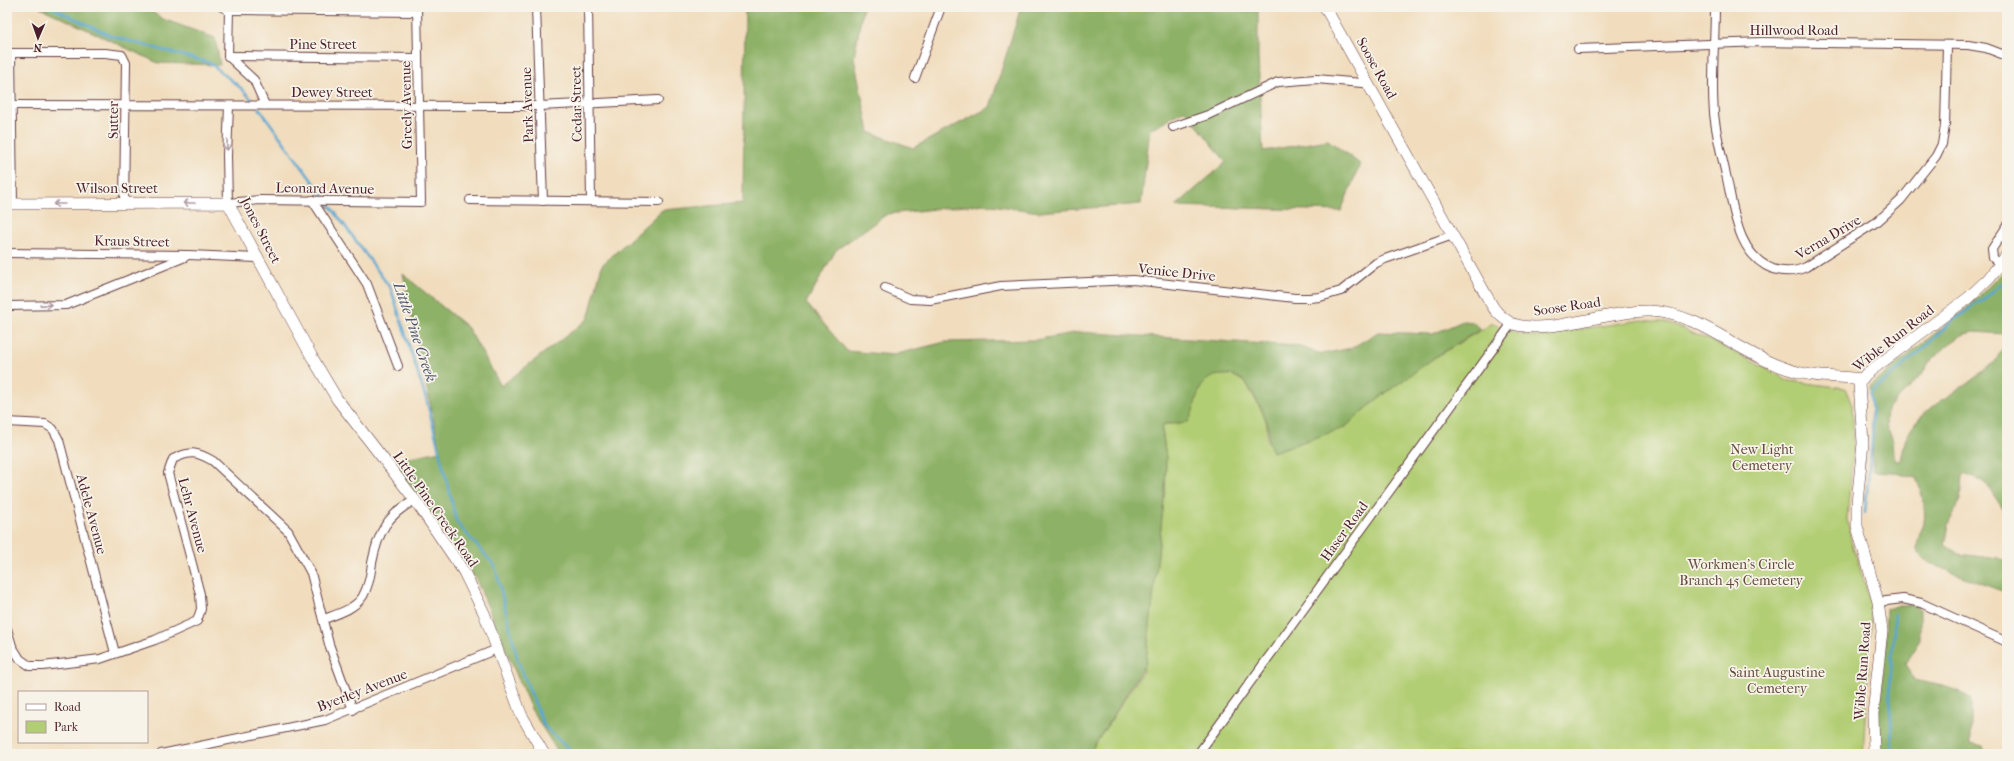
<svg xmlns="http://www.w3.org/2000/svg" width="2014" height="761" font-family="'IM FELL French Canon',serif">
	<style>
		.green { fill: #b2ce75; stroke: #7e7650 }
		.forest { fill: #8db166; stroke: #6c6848; fill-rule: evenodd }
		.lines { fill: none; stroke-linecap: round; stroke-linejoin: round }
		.stream { stroke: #58a7d2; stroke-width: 2.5 }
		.minor-casing { stroke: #633c41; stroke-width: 10 }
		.tertiary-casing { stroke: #633c41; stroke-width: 12 }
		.minor { stroke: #fff; stroke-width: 8 }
		.tertiary { stroke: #fff; stroke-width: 11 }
		.oneway { stroke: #ae9aa0 }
		.labels { text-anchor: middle; stroke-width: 3.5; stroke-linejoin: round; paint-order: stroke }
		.street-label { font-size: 14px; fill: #4a1f2b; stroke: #f7f3e8 }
		.park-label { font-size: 14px; fill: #644b3e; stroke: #f7f3e8 }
		.water-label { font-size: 15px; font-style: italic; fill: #50556e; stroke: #f7f3e8 }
	</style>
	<rect width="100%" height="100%" fill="#f7f3e8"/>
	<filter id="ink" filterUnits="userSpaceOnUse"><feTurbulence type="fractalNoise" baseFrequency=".025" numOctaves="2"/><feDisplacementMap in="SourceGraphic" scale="8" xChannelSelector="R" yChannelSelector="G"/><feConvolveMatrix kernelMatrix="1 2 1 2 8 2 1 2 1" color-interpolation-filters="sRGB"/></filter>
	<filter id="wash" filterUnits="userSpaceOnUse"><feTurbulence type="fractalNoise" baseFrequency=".012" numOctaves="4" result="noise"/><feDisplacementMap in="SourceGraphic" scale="16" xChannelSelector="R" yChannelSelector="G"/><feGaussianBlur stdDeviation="0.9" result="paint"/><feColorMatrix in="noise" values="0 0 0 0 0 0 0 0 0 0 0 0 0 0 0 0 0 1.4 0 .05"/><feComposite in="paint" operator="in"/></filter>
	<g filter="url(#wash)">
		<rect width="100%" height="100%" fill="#f1ddbe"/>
		<!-- green -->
		<path class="green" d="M1641 320 1664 322 1683 329 1720 345 1790 381 1845 388 1852 405 1854 442 1847 518 1851 541 1872 606 1863 754H1089L1143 671 1165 491 1166 458 1162 430 1164 424H1179L1199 389 1208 378 1215 375 1231 374 1246 383 1264 415 1267 424V442L1344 428 1376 400 1435 357 1493 323 1518 334 1535 336Z"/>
		<!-- forest -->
		<g class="forest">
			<path d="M39 7H144L163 19 215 38 220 65 158 63Z"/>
			<path d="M745 7H863L854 58 869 132 913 148 990 107 1021 7H1258V58L1263 151 1328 140 1360 164 1341 211 1176 206 1226 162 1185 110 1150 129 1141 204 1039 212 985 204 887 214 836 250 806 303 847 351 893 355 945 342 1035 340 1079 332 1297 346 1322 354 1352 348 1378 332 1433 334 1463 321 1473 322 1481 329 1435 357 1376 400 1344 428 1273 452C1265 437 1271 436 1267 423 1265 415 1251 388 1245 382 1240 378 1232 374 1225 375 1216 375 1210 376 1204 383 1194 395 1196 410 1188 422L1164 424 1162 430 1166 458 1165 491 1146 663 1089 754H559L531 709 476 579 390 461 440 451 403 274 468 328 501 386 588 319 602 265 662 210 743 203Z"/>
			<path d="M2007 268V518L2003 509 1985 482 1964 474 1962 476 1960 500 1949 525 1945 545 1959 554 2007 560V593C1990 586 1930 567 1920 555 1917 550 1917 543 1919 537 1920 532 1923 528 1924 523 1926 508 1922 492 1916 478L1891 472 1873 471 1870 386 1970 305ZM1974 332 2005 334C2004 341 2004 349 1999 355 1975 387 1928 399 1908 434 1904 441 1903 452 1901 460L1897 462 1893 455 1892 438 1886 426 1887 409 1922 375 1928 364 1945 347 1964 334Z"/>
			<path d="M1900 605H1910L1920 609V640L1905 663 1914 680C1929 684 1962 687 1971 700V743L1983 746 1986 754H1880L1878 720 1885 645 1886 609Z"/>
		</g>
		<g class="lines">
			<!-- stream -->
			<g class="stream">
				<path d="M51 7 111 36 210 63 242 89 255 103"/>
				<path d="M259 108 391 289 427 402 457 523 495 566 518 661 544 726 574 754"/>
				<path d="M1865 513 1873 429 1870 393 1921 351 1951 322 1989 295 2007 278"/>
				<path d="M1892 754 1890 686 1895 614"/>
			</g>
		</g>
	</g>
	<g filter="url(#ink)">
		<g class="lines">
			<defs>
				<g id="minor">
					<path d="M222 7 229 10 417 12"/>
					<path d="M536 7 543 201"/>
					<path d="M588 7 591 201"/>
					<path d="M1715 7C1715 43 1711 78 1714 113 1716 135 1722 157 1727 179 1734 211 1738 256 1773 269 1785 273 1795 272 1806 267L1878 221 1901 200 1936 156 1942 144 1945 126 1947 45"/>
					<path d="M229 10 228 56 254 80 265 105"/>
					<path d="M1578 49 1762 42 1968 45 1986 48 2007 56"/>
					<path d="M7 53H105L122 55 126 63 124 203"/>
					<path d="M11 53 13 204"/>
					<path d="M228 56 418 58"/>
					<path d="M915 78 941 7"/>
					<path d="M7 105 540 106 658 100"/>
					<path d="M229 106 227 156 228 203 260 200 421 202 417 7"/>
					<path d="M1173 127 1208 115 1278 82 1316 79 1362 83 1367 82"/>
					<path d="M312 200 367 284 398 366"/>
					<path d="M470 200 659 202"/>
					<path d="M7 253 189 255 257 258"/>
					<path d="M2000 264 1993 258 1992 249 2007 226"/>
					<path d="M885 288 910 299 930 300 1001 286 1133 280 1295 298H1309L1320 297 1341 291 1376 263 1385 259 1453 235"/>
					<path d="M7 306 66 305 185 257"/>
					<path d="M7 422 45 424 53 429 59 440 115 653"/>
					<path d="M1878 602 1903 599 1921 603 2007 642"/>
					<path d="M324 619C337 614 355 609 363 596 368 587 371 573 372 563 378 532 387 515 415 500"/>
					<path d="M7 629 12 646 20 659 30 666H43L100 659 155 640 197 621 201 609 200 594 168 473 173 459C190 451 196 451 213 461L288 531 311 573 329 644 353 710"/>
					<path d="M161 754 325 720 497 649"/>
					<path d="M1198 754 1512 323"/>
				</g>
				<g id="tertiary">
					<path d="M1325 7 1490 302C1495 312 1502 318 1511 323 1543 337 1613 309 1650 311 1697 313 1732 347 1774 364 1789 370 1805 375 1821 376 1834 377 1847 377 1860 379"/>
					<path d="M7 204 228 203 312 357 337 399 415 500 464 572 484 613 521 714 544 754"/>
					<path d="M1874 754 1873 714 1882 631 1878 602 1857 526V503L1863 443 1859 383 1866 374 1968 298 1989 278 2007 255"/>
				</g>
			</defs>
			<!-- minor casing -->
			<use href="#minor" class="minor-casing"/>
			<!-- tertiary casing -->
			<use href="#tertiary" class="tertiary-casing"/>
			<!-- minor -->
			<use href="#minor" class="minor"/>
			<!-- tertiary -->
			<use href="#tertiary" class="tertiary"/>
		</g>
		<!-- one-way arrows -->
		<defs><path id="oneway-shaft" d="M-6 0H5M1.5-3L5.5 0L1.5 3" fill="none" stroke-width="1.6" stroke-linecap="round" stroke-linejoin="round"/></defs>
		<g class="oneway">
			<use href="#oneway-shaft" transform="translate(227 145) rotate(92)"/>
			<use href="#oneway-shaft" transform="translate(189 203) rotate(180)"/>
			<use href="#oneway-shaft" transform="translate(59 204) rotate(180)"/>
			<use href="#oneway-shaft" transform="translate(46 305) rotate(-1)"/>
		</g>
	</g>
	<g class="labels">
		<!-- street labels -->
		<g class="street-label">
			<text x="1794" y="35">Hillwood Road</text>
			<text x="323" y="49">Pine Street</text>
			<text transform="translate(1377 68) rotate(61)" y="5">Soose Road</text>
			<text x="332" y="97">Dewey Street</text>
			<text transform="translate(576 104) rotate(-91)" y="5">Cedar Street</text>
			<text transform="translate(406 105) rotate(-91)" y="5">Greely Avenue</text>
			<text transform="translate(527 105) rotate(-92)" y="5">Park Avenue</text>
			<text transform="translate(113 120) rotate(-90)" y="5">Sutter</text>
			<text x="117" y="193">Wilson Street</text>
			<text transform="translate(325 188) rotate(1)" y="5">Leonard Avenue</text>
			<text transform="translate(261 230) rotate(63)" y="5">Jones Street</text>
			<text transform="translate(1828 237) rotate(-31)" y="5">Verna Drive</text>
			<text transform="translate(132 241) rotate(1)" y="5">Kraus Street</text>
			<text transform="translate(1177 272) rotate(6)" y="5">Venice Drive</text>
			<text transform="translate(1567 306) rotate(-8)" y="5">Soose Road</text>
			<text transform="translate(1893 338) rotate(-38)" y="5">Wible Run Road</text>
			<text transform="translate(436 509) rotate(55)" y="5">Little Pine Creek Road</text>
			<text transform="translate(92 514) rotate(75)" y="5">Adele Avenue</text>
			<text transform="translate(193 515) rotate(75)" y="5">Lehr Avenue</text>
			<text transform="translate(1344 531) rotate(-54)" y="5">Haser Road</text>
			<text transform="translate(1862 671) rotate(-86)" y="5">Wible Run Road</text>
			<text transform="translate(362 690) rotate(-21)" y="5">Byerley Avenue</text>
		</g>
		<!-- park labels -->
		<g class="park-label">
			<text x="1762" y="454">New Light<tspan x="1762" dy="16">Cemetery</tspan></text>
			<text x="1741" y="569">Workmen's Circle<tspan x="1741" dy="16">Branch 45 Cemetery</tspan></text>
			<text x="1777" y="677">Saint Augustine<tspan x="1777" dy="16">Cemetery</tspan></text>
		</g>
		<!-- water labels -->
		<g class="water-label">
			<text transform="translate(415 332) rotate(71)" y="5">Little Pine Creek</text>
		</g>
	</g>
	<!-- margin -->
	<rect width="2014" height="761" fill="none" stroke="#f7f3e8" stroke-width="24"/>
	<!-- legend -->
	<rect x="18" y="691" width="130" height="52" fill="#f7f3e8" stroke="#b29e9c"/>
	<rect x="26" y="704" width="20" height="6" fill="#ffffff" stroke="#b29e9c"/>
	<text x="54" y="711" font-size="12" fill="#4a1f2b">Road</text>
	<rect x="26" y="721" width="20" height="12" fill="#b2ce75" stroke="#b29e9c"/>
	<text x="54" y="731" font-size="12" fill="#4a1f2b">Park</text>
	<!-- north arrow -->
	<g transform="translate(38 38) rotate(182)" stroke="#f7f3e8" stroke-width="3" paint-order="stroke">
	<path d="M0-3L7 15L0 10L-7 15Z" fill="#4a1f2b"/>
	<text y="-6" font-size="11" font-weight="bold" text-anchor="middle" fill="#4a1f2b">N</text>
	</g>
</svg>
